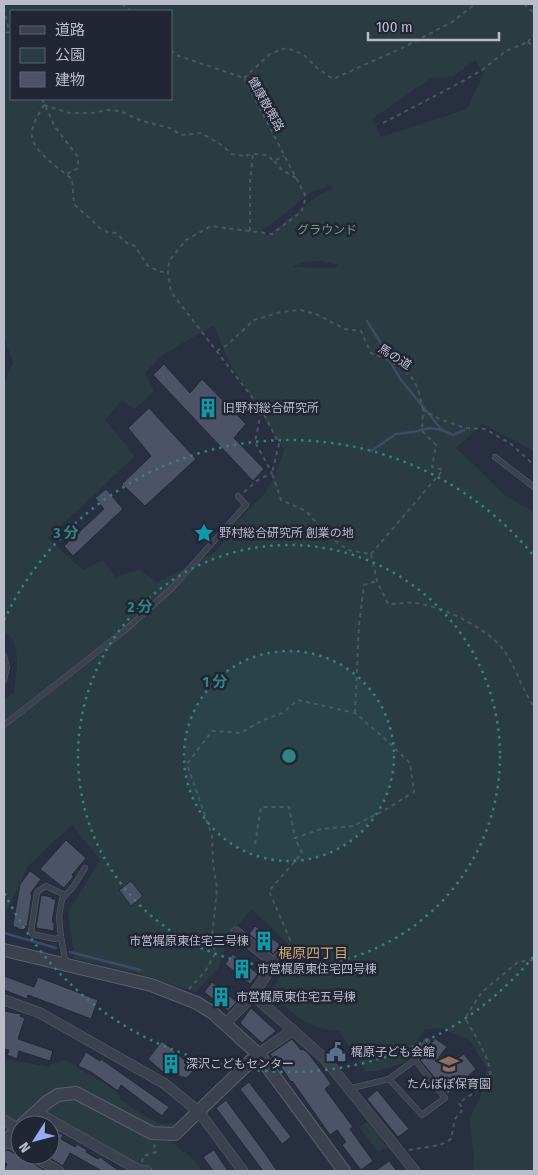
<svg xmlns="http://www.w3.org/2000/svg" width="538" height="1175" font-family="'Fira Sans Condensed','Noto Sans JP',sans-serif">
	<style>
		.green { fill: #2a3b41; fill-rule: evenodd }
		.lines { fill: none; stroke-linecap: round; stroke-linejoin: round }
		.stream { stroke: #3f4a68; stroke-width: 2.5 }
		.building { fill: #4c5367; stroke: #232837 }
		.service-casing { stroke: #5a5f6d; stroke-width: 6 }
		.minor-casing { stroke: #5a5f6d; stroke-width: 11 }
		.tertiary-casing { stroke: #5a5f6d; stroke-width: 14 }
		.path { stroke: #48585e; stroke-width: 2; stroke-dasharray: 4 4; stroke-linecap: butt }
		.service { stroke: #3c4150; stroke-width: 5 }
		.minor { stroke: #3c4150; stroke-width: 10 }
		.tertiary { stroke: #3c4150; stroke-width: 12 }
		.ring { fill: none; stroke: #318480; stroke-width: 2.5; stroke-dasharray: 2.5 5 }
		.labels { text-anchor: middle; stroke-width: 5; stroke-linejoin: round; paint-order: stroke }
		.street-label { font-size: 12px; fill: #b9bdca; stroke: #212635 }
		.park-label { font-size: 12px; fill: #729981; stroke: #212635 }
		.poi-label { font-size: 12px; fill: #b9bdca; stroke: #212635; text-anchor: start }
		.neighbourhood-label { font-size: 14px; fill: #cfa86f; stroke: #212635 }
		.centre { fill: #318480; stroke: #212635; stroke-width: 2.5 }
		.ring-label { font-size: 15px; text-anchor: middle; font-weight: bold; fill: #318480; stroke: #212635; stroke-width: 5; stroke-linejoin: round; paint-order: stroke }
	</style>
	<rect width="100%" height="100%" fill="#282f40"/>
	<!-- green -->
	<g class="green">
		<path d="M4 4H534V451L482 424 456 448 506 496 534 513V1171H473L474 1157 469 1119 481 1095 487 1069 470 1041 442 1028 424 1030 405 1063 377 1071H365L339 1031C306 1028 294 1016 272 992L294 950 252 909 230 934 218 969 196 992 140 974 74 958 68 912 100 860 72 825 28 866 4 917V699L14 692C16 673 23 644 4 631V382L13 363 4 337ZM11 11H171V99H11ZM475 60 483 74 467 109 381 137 372 119 430 79 452 77ZM331 186 333 188 320 194 267 236 262 230 278 219 311 192ZM320 261 339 265 334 268 293 267 303 262ZM214 325 228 360 284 450 275 476 264 494 235 524 218 550 158 582 139 570 115 577 103 560 83 570 48 538 135 456 105 420 122 400 135 409 154 391 145 373 164 354Z"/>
		<path d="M4 1059 50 1067 52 1063 66 1060 116 1091 119 1095 120 1099C129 1105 154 1124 164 1124 167 1125 169 1123 171 1122L177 1126 167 1130H156L79 1090 14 1122 4 1116Z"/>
		<path d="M75 1097 168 1139 193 1159 202 1171H160L148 1169 49 1116 45 1111 59 1100Z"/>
		<path d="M367 1121 387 1147 378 1152 359 1127Z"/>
	</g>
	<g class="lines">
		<!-- stream -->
		<g class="stream">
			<path d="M367 321 382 345 388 358 401 380 442 430"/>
			<path d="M371 451 396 434 413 432 430 428 442 430 453 435 464 430"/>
			<path d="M4 933 56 948"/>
			<path d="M70 952 140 970"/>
		</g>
	</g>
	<!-- building -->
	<g class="building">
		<path d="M164 364 190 393 202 379 246 424 234 438 264 469 253 481 153 375Z"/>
		<path d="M149 408 196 459 145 506 122 484 151 456 128 428Z"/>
		<path d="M106 489 123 509 73 556 64 546 104 509 95 498Z"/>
		<path d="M66 840 86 858 72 875 74 876 64 888 40 869Z"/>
		<path d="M30 871 41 879 30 894H32L27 927 25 926 24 930 17 929 18 928 14 927 13 924 20 884Z"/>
		<path d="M131 881 143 896 131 906 119 890Z"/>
		<path d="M41 895 52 897V899H56L52 922H54V931L36 928Z"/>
		<path d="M255 926 281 945 273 954 249 934Z"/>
		<path d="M233 954 258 974 250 984 225 964Z"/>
		<path d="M4 976 34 987 38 977 98 1000 91 1019 28 995 27 999 4 990Z"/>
		<path d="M212 982 237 1002 228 1011 204 992Z"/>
		<path d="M251 1008 276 1031 262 1043 240 1023Z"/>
		<path d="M4 1011 21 1014 20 1016 25 1018 18 1039 53 1051 50 1061 19 1051 17 1059 7 1055 9 1050 4 1049Z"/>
		<path d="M435 1038 447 1047 439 1057 446 1066 464 1054 476 1069 448 1094 420 1060Z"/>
		<path d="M292 1039 301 1050 303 1049 308 1053 325 1075 331 1084 325 1089 353 1127 350 1129 373 1161 361 1170 342 1145 346 1142 337 1130 330 1135 292 1081 291 1082 277 1061 276 1062 270 1054Z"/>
		<path d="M162 1041 195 1069 187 1078 164 1073 148 1059Z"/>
		<path d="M86 1052 100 1061 101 1059 169 1107 162 1116 121 1085 118 1091 91 1072 78 1066Z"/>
		<path d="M249 1082 291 1137 282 1144 240 1089Z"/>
		<path d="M377 1090 409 1129 398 1137 367 1099Z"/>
		<path d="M226 1100 267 1156 277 1171H263L216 1108Z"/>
		<path d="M50 1128 63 1135 61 1139 75 1147 77 1144 87 1150 86 1152 98 1159 100 1157 119 1171H102L70 1153 63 1166 45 1155H50Z"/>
		<path d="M8 1150 27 1160 46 1171H4L7 1164 4 1162V1151Z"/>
		<path d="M214 1150 228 1171H213L203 1157Z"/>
		<path d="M389 1161 397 1171H375Z"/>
	</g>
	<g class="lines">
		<defs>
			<g id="service">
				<path d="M495 457 534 487"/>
				<path d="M4 656 7 667 4 680"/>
				<path d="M4 725 124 631 172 588 246 505 238 496"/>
				<path d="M61 937 55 939 32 934 31 932 37 892 46 886 65 895"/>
				<path d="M66 965 61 937 59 916 62 899 73 887 85 868"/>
				<path d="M389 1079 422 1115 445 1098 415 1060"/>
				<path d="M348 1089 389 1079 415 1060 427 1041"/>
			</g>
			<g id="minor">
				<path d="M236 932 274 963"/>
				<path d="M253 995 325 1059 415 1171"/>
				<path d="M4 1000 40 1013 165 1084 199 1112 243 1171"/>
				<path d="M226 1023 253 995 274 963 283 953"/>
				<path d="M258 1054 293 1030"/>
				<path d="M36 1112 139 1170 147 1171"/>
				<path d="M4 1120 18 1129"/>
				<path d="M6 1141 20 1149"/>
				<path d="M31 1155 59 1171"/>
			</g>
			<g id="tertiary">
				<path d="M4 950 151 985 197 1003 213 1013 258 1054 344 1171"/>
				<path d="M22 1125 47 1102 58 1095 76 1093 152 1133 175 1134 258 1054"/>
				<path d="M4 1143 20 1127"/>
			</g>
		</defs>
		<!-- service casing -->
		<use href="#service" class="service-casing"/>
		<!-- minor casing -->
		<use href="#minor" class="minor-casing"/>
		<!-- tertiary casing -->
		<use href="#tertiary" class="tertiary-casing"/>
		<!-- path -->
		<g class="path">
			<path d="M122 4 131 11"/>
			<path d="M524 4 534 13"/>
			<path d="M4 8 9 32 4 33"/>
			<path d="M528 42 534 34"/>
			<path d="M528 42 534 47"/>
			<path d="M171 50 176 55 244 78 306 197 301 212 272 234 211 226 186 240 169 261 168 273 171 292 262 410 279 444 272 473 281 500 306 511 326 534 348 550 371 554 377 581 388 604C397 604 406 602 415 603 442 606 490 629 505 652 516 668 522 688 532 704L534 705"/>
			<path d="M244 78 270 54 286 48 303 54 317 68 333 79 402 48 452 22 475 4"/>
			<path d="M42 99 55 127 78 157V168L67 174"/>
			<path d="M44 105 69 113H92L107 110 120 111 142 121 170 128 181 135 201 133 220 144 232 154 244 156 253 154 267 155 274 161 284 156"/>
			<path d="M44 105C39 114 30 126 32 137 34 152 61 170 72 179L74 204 80 210 91 219 98 227 107 232 116 233 128 244 135 246 147 265 158 271 167 273"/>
			<path d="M383 123 454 86 482 70 506 51 528 42"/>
			<path d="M274 161 282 170 296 178"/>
			<path d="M250 231V182L253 154"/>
			<path d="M217 351 227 345 254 320 281 312 300 310 316 314 345 329 361 331 371 353C388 359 410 369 417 387 420 394 421 403 423 410"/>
			<path d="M244 492 258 480 272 473 255 442 261 412"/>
			<path d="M371 554 443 470 432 467 436 445 422 431 423 410 440 419 465 428 485 429 511 444 534 465"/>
			<path d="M355 713 359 625 364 585 377 581"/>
			<path d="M255 844 261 807H289L295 838"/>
			<path d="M189 989 206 970 215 954 212 937 217 888 213 863 212 836 187 764 212 731 241 733 261 721 282 713 298 700 355 713 384 738 410 763 414 792 383 811 353 826 321 829 295 838 302 853 269 891 291 942 288 947"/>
			<path d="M409 1150 440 1145 451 1139 455 1119 463 1109 459 1103C466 1097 483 1088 488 1082 498 1069 472 1031 465 1018L482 992 518 962 534 960"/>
			<path d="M142 1162 143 1156 156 1152 154 1146 158 1144"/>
		</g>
		<!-- service -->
		<use href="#service" class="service"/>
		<!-- minor -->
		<use href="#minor" class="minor"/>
		<!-- tertiary -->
		<use href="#tertiary" class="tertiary"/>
	</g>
	<!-- distance rings -->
	<circle cx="289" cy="756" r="105" fill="#318480" fill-opacity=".12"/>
	<g class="ring">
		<circle cx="289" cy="756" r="105"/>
		<circle cx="289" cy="756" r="211"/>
		<path d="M533 957A316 316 0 0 1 4 892M4 620A316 316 0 0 1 533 555"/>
	</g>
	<!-- icons -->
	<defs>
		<symbol id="building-bare" viewBox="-9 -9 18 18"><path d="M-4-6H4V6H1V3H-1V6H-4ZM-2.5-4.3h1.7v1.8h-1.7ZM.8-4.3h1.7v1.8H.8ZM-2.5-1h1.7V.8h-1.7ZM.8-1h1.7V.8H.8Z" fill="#0f9aa8" stroke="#212635" stroke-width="2.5" paint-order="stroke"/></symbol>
		<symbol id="sight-bare" viewBox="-9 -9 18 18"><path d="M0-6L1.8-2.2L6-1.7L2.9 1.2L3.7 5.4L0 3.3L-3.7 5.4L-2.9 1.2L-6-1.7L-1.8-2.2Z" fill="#0f9aa8" stroke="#212635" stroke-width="2.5" paint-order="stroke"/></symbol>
		<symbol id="civic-bare" viewBox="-9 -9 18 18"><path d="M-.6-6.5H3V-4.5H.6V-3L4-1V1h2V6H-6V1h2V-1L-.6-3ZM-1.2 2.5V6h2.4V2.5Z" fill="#5c6f8a" stroke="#212635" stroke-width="2.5" paint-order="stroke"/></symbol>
		<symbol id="school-bare" viewBox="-9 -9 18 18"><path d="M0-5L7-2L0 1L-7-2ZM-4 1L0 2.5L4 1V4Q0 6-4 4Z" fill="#8d6e63" stroke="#212635" stroke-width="2.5" paint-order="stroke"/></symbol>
	</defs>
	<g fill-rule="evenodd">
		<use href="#building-bare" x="194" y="394" width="28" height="28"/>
		<use href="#sight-bare" x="190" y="519" width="28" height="28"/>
		<use href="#building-bare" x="250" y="927" width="28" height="28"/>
		<use href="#building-bare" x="228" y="955" width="28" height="28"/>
		<use href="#building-bare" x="207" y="983" width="28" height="28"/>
		<use href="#civic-bare" x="322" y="1038" width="28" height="28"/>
		<use href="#building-bare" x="157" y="1050" width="28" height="28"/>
		<use href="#school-bare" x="435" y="1050" width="28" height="28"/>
	</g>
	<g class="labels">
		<!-- street labels -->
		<g class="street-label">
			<text transform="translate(266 104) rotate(61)" y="4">健康散策路</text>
			<text transform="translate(395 357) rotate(32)" y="4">馬の道</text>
		</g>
		<!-- park labels -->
		<g class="park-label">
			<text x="327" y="234">グラウンド</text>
		</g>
		<!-- poi labels -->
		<g class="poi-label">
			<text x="223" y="412">旧野村総合研究所</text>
			<text x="219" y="537">野村総合研究所 創業の地</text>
			<text x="249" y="945" text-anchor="end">市営梶原東住宅三号棟</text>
			<text x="257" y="973">市営梶原東住宅四号棟</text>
			<text x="236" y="1001">市営梶原東住宅五号棟</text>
			<text x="351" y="1056">梶原子ども会館</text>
			<text x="186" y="1068">深沢こどもセンター</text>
			<text x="449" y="1088" text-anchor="middle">たんぽぽ保育園</text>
		</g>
		<!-- neighbourhood labels -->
		<g class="neighbourhood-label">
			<text x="313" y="958">梶原四丁目</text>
		</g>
	</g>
	<circle cx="289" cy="756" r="8" class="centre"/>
	<g class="ring-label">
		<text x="66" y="538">3 分</text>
		<text x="140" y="612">2 分</text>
		<text x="215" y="687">1 分</text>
	</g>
	<!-- border -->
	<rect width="538" height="1175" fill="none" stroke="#b9bdca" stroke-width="10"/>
	<!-- legend -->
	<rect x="10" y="10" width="162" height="90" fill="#212635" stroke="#5e6271"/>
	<rect x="20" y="26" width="25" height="8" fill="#3c4150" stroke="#5e6271"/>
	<text x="55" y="35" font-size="15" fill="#b9bdca">道路</text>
	<rect x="20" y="48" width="25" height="15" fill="#2a3b41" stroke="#5e6271"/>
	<text x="55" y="60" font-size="15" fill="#b9bdca">公園</text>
	<rect x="20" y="72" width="25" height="15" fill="#4c5367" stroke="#5e6271"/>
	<text x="55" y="85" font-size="15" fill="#b9bdca">建物</text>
	<!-- north arrow -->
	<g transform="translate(35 1140) rotate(234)"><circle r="24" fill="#212635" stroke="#5e6271"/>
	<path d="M0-4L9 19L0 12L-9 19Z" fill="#97acf1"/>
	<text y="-8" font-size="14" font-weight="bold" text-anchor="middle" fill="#b9bdca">N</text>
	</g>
	<!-- scale -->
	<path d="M368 32v8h131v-8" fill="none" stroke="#b9bdca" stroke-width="2.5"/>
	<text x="376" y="32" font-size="15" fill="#b9bdca" stroke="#212635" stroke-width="4" paint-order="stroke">100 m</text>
</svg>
